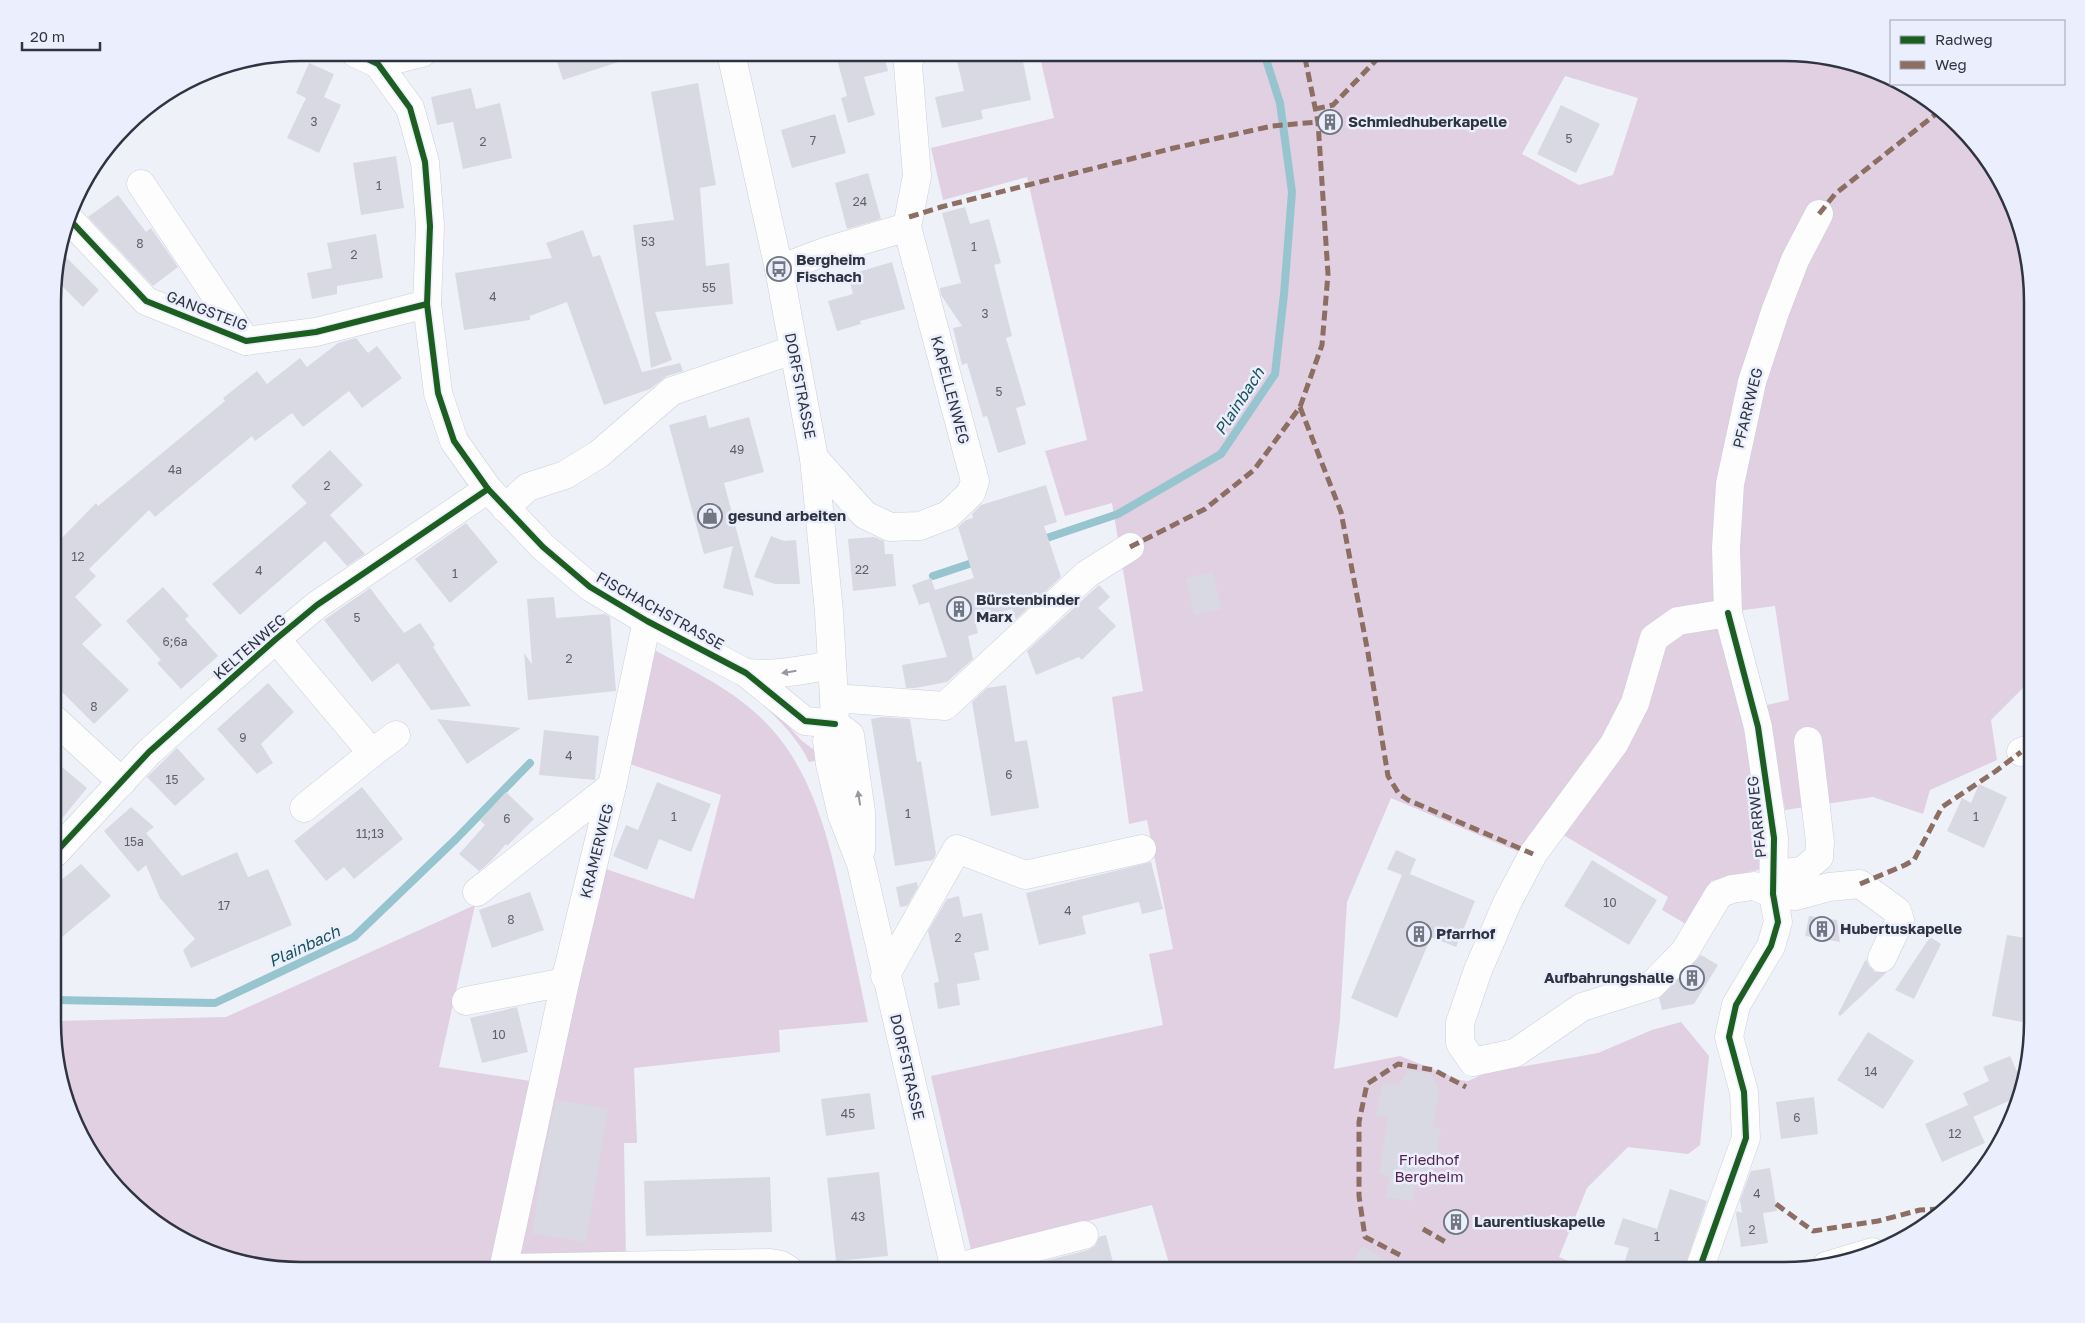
<svg xmlns="http://www.w3.org/2000/svg" width="2085" height="1323" font-family="'Golos Text',sans-serif">
	<style>
		.green { fill: #e1cfe2; fill-rule: evenodd }
		.lines { fill: none; stroke-linecap: round; stroke-linejoin: round }
		.stream { stroke: #96c5cf; stroke-width: 8 }
		.building { fill: #d9d9e3 }
		.minor-casing { stroke: #cccfda; stroke-width: 29 }
		.major-casing { stroke: #cccfda; stroke-width: 29 }
		.minor { stroke: #fdfdfe; stroke-width: 28 }
		.major { stroke: #fdfdfe; stroke-width: 28 }
		.quiet { stroke: #8d6e63; stroke-width: 5; stroke-dasharray: 10 5; stroke-linecap: butt }
		.cycleway-casing { stroke: #ebeffd; stroke-width: 9 }
		.cycleway { stroke: #1b5e20; stroke-width: 6 }
		.oneway { fill: #96989f }
		.labels { text-anchor: middle; stroke-width: 5; stroke-linejoin: round; paint-order: stroke }
		.number-label { font-size: 12px; fill: #5d616c }
		.poi-label { font-size: 15px; font-weight: bold; fill: #2f3440; stroke: #ebeffd; text-anchor: start }
		.street-label { font-size: 15px; fill: #2f3440; stroke: #ebeffd }
		.park-label { font-size: 15px; fill: #55224f; stroke: #ebeffd }
		.water-label { font-size: 16px; font-style: italic; fill: #18525a; stroke: #ebeffd }
		.rim { fill: none; stroke: #2f3440; stroke-width: 2.5 }
	</style>
	<rect width="100%" height="100%" fill="#eff1f9"/>
	<!-- green -->
	<g class="green">
		<path d="M1039 53H1784L1848 61 1891 81V84C1909 84 1925 97 1938 108 1978 141 2009 186 2024 236 2028 252 2029 269 2032 285V679L1991 720 1997 760 1930 790 1923 814 1873 797 1785 810 1767 705 1789 700 1775 606 1721 613 1765 835 1762 869 1711 881 1686 924 1662 910 1668 897 1560 833 1540 861 1391 798 1347 902 1340 1019 1334 1069 1400 1056 1460 1080 1468 1081 1486 1073 1598 1053 1652 1030 1681 1022 1709 1056 1700 1145 1688 1154 1628 1147 1587 1188 1559 1257 1591 1270H1171L1152 1205 971 1250 931 1076 1163 1025 1149 954 1173 949 1147 820 1129 824 1112 697 1143 691 1112 503 1065 516 1045 451 1087 440 1027 177 943 200 931 148 1054 118ZM1565 76 1638 98 1613 175 1579 185 1522 154Z"/>
		<path d="M647 646C685 667 727 686 759 716 814 767 830 844 845 914 853 950 861 986 868 1022L779 1030 780 1052 634 1068 637 1143H624L626 1260 515 1261 600 867 694 899 721 795 624 762Z"/>
		<path d="M760 701 768 704 802 741 813 749 820 760 809 762C798 738 778 720 760 701Z"/>
		<path d="M475 905 439 1067 537 1082 495 1270H301L237 1262 163 1229 94 1160 66 1102 55 1054V1021L226 1017Z"/>
	</g>
	<g class="lines">
		<!-- stream -->
		<g class="stream">
			<path d="M1038 541 1118 514 1221 454 1275 374 1284 294 1292 192 1280 103 1264 53"/>
			<path d="M933 576 978 561"/>
			<path d="M55 1000 215 1003 354 937 456 839 530 763"/>
		</g>
	</g>
	<!-- building -->
	<g class="building">
		<path d="M554 52H634V57L563 80Z"/>
		<path d="M835 52H883L888 71 864 77 875 115 848 123 841 98 847 96Z"/>
		<path d="M955 52H1021L1031 100 981 110 983 119 942 128 935 97 964 91Z"/>
		<path d="M309 63 334 74 324 97 341 105 319 153 287 138 306 98 296 93Z"/>
		<path d="M698 83 716 185 700 188 706 266 729 263 733 304 655 312 672 360 651 368 633 225 674 220 651 92Z"/>
		<path d="M471 88 476 109 500 103 512 158 463 169 453 122 437 125 431 97Z"/>
		<path d="M1561 105 1600 124 1576 173 1537 154Z"/>
		<path d="M835 114 846 153 792 168 781 130Z"/>
		<path d="M396 156 404 208 361 215 353 163Z"/>
		<path d="M868 173 881 219 847 229 835 183Z"/>
		<path d="M118 195 146 232 151 228 178 267 153 286 88 217Z"/>
		<path d="M965 207 970 224 989 219 1001 263 994 265 1012 336 1006 338 1026 405 1016 408 1026 444 998 453 987 416 983 417 967 363 962 365 953 328 962 326 941 295 940 288 961 283 942 213Z"/>
		<path d="M583 230 593 257 600 255 642 372 680 363 683 371 667 376 650 389 604 405 567 302 530 316V320L464 330 455 273 552 258 546 243Z"/>
		<path d="M376 234 383 278 337 286V294L312 299 307 273 332 268 327 243Z"/>
		<path d="M60 251 99 290 83 307 55 279V269Z"/>
		<path d="M892 262 905 309 860 321 861 324 837 331 828 301 853 294 848 275Z"/>
		<path d="M356 338 368 353 377 346 402 378 362 408 349 391 303 427 292 413 255 441 252 436 155 517 149 510 89 569 96 576 75 597 102 625 82 644 129 690 94 724 55 685V545L96 503 98 506 225 401 223 398 257 371 267 384 300 358 307 367 338 343Z"/>
		<path d="M706 415 709 428 749 417 764 472 724 483 754 596 723 588 733 546 704 554 669 425Z"/>
		<path d="M330 450 363 485 330 515 365 554 347 566 325 541 240 615 212 584 307 503 291 486Z"/>
		<path d="M1046 485 1057 522 1044 526 1061 577 1016 619 1012 609 975 621 978 633 968 636 973 659 947 682 915 688H906L902 665 947 657 929 602 919 605 912 585 931 578 935 590 974 578 958 527 966 520 973 518 972 514 981 505Z"/>
		<path d="M466 523 498 562 450 603 415 559Z"/>
		<path d="M771 536 784 541 796 540 800 584H775L754 577Z"/>
		<path d="M874 537 884 541 885 554H893L896 586 853 591 848 539Z"/>
		<path d="M1213 572 1221 609 1194 615 1186 578Z"/>
		<path d="M1099 585 1110 597 1098 608 1116 626 1082 660 1079 657 1036 675 1027 651Z"/>
		<path d="M163 587 189 616 185 619 218 656 181 689 157 663 161 660 126 621Z"/>
		<path d="M370 588 404 633 420 623 435 645 433 647 471 706 431 710 398 663 372 682 324 620Z"/>
		<path d="M554 597 556 618 605 614 610 617 616 691 528 700 524 653 532 664 527 599Z"/>
		<path d="M268 683 294 712 261 744 273 763 257 774 217 729Z"/>
		<path d="M1006 685 1015 742 1027 740 1039 808 991 816 972 702 987 688Z"/>
		<path d="M882 717 910 719 917 762 921 761 936 854 933 860 895 866 871 719Z"/>
		<path d="M437 719 521 728 467 764Z"/>
		<path d="M544 730 599 736 595 780 539 775Z"/>
		<path d="M177 748 205 779 175 806 147 777Z"/>
		<path d="M55 761 87 788 55 827Z"/>
		<path d="M657 782 711 804 691 852 659 839 647 870 613 856 626 825 638 830Z"/>
		<path d="M1979 784 2007 797 1984 848 1947 831 1962 798 1971 803Z"/>
		<path d="M362 787 403 839 354 879 344 867 326 881 294 841Z"/>
		<path d="M506 792 534 819 507 846 506 844 491 861 479 871 459 854 485 825 480 820Z"/>
		<path d="M131 807 154 827 146 833 182 876 237 852 248 877 268 869 292 925 191 968 183 950 195 939 160 898 146 865 138 872 104 831Z"/>
		<path d="M1396 850 1416 859 1410 874 1475 901 1456 947 1431 937 1397 1018 1351 998 1402 875 1387 869Z"/>
		<path d="M1592 860 1657 900 1629 945 1564 906Z"/>
		<path d="M1151 862 1163 909 1142 914 1139 902 1082 916 1086 934 1039 945 1026 893Z"/>
		<path d="M81 864 111 896 55 943V885Z"/>
		<path d="M917 882 918 887 907 906 900 907 896 887Z"/>
		<path d="M530 892 544 930 492 948 479 910Z"/>
		<path d="M959 896 963 917 982 913 989 950 974 953 980 980 957 984 960 1005 938 1009 934 983 939 982 928 931 947 899Z"/>
		<path d="M1809 916 1837 920 1840 942 1805 936Z"/>
		<path d="M2007 935 2032 939V1024L1992 1016Z"/>
		<path d="M1930 937 1941 944 1914 999 1895 990Z"/>
		<path d="M1701 955 1718 965 1694 1004 1662 1010 1659 998Z"/>
		<path d="M1866 959 1869 966 1875 972H1887L1840 1016 1838 1014Z"/>
		<path d="M517 1007 528 1052 482 1063 470 1018Z"/>
		<path d="M1868 1032 1914 1061 1883 1109 1837 1080Z"/>
		<path d="M2010 1056 2023 1085 2020 1096 1973 1117 1963 1093 1989 1081 1983 1067Z"/>
		<path d="M1409 1070 1431 1074 1439 1089 1433 1128 1441 1129 1432 1182 1416 1179 1413 1201 1386 1197 1389 1176 1379 1174 1388 1118 1376 1116 1382 1084 1398 1085Z"/>
		<path d="M870 1093 875 1129 826 1136 821 1099Z"/>
		<path d="M1814 1097 1818 1134 1781 1139 1776 1102Z"/>
		<path d="M556 1100 608 1108 586 1242 532 1233 545 1148Z"/>
		<path d="M1968 1105 1985 1143 1942 1162 1925 1124Z"/>
		<path d="M1770 1168 1777 1211 1763 1213 1768 1243 1741 1247 1736 1214 1737 1211 1742 1213 1740 1200 1751 1171Z"/>
		<path d="M879 1172 888 1256 836 1261 827 1178Z"/>
		<path d="M770 1177 772 1232 646 1236 644 1181Z"/>
		<path d="M1670 1189 1707 1201 1684 1270H1622L1629 1248 1614 1244 1623 1218 1657 1229Z"/>
		<path d="M1106 1235 1115 1270H1009L1088 1250 1095 1246 1099 1237Z"/>
		<path d="M1363 1246 1402 1270H1348Z"/>
	</g>
	<g class="lines">
		<defs>
			<g id="minor">
				<path d="M355 53 378 64 410 108 425 162 430 226 427 304 438 393 454 441 488 489 543 547 590 587 647 621 746 673 805 721 835 724"/>
				<path d="M378 64 422 53"/>
				<path d="M141 184 246 341"/>
				<path d="M70 220 146 301 246 341 316 332 427 304"/>
				<path d="M779 269 824 252 907 227"/>
				<path d="M814 458 865 515 890 527 920 526 948 515 971 493 975 481 907 227 917 176 908 65 911 53"/>
				<path d="M505 508 528 487 565 475 599 454 672 391 793 350"/>
				<path d="M1728 613 1678 621 1654 638 1635 703 1614 744 1533 854 1507 903 1478 970 1460 1023V1043L1473 1062 1515 1053 1582 1007 1652 985 1685 951 1719 894 1732 889 1754 886 1773 894 1796 896 1829 887 1860 884 1897 911 1900 920 1882 958"/>
				<path d="M276 639 372 753 396 735"/>
				<path d="M746 673C776 676 803 670 832 665"/>
				<path d="M834 698 945 706 1087 574 1130 547"/>
				<path d="M55 720 122 782"/>
				<path d="M2021 752 2032 748"/>
				<path d="M304 808 372 753"/>
				<path d="M55 853 149 752 276 639 317 605 488 489"/>
				<path d="M1774 874 1802 871 1819 857 1820 842 1808 741"/>
				<path d="M477 892 612 786"/>
				<path d="M885 976 957 849 1025 875 1142 849"/>
				<path d="M466 1001 565 982 612 786 647 621"/>
				<path d="M1826 1266 1873 1252"/>
				<path d="M503 1268 770 1263 781 1265 789 1270"/>
				<path d="M954 1268 1084 1235"/>
				<path d="M503 1270 565 982"/>
				<path d="M1699 1270 1746 1138 1744 1092 1729 1037 1736 1005 1771 946 1778 922 1773 894 1774 838 1758 727 1728 613 1726 548 1730 484 1752 382 1775 312 1795 260 1819 214"/>
			</g>
			<g id="major">
				<path d="M731 53 779 269 814 458 829 612 834 698 835 724 827 741 830 764 842 815 861 864 955 1270"/>
				<path d="M835 724 850 735 861 812V850"/>
			</g>
		</defs>
		<!-- minor casing -->
		<use href="#minor" class="minor-casing"/>
		<!-- major casing -->
		<use href="#major" class="major-casing"/>
		<!-- minor -->
		<use href="#minor" class="minor"/>
		<!-- major -->
		<use href="#major" class="major"/>
		<!-- quiet -->
		<g class="quiet">
			<path d="M1315 109 1333 105 1383 53"/>
			<path d="M1819 214 1835 194 1941 110"/>
			<path d="M909 217 941 207 1174 148 1272 126 1318 122"/>
			<path d="M1300 407 1341 512 1368 653 1388 776 1399 794 1408 800 1533 854"/>
			<path d="M1130 547 1205 509 1254 470 1300 407 1322 345 1328 274 1318 122 1304 53"/>
			<path d="M1860 884 1905 865 1914 860 1942 807 1996 771 2021 752"/>
			<path d="M1776 1204 1813 1231 1878 1221 1920 1210 1942 1209 1944 1212"/>
			<path d="M1423 1229 1449 1244"/>
			<path d="M1400 1255 1365 1237 1359 1196V1122L1367 1084 1398 1064 1434 1070 1466 1087"/>
		</g>
		<defs>
			<g id="cycleway">
				<path d="M355 53 378 64 410 108 425 162 430 226 427 304 438 393 454 441 488 489 543 547 590 587 647 621 746 673 805 721 835 724"/>
				<path d="M70 220 146 301 246 341 316 332 427 304"/>
				<path d="M55 853 149 752 276 639 317 605 488 489"/>
				<path d="M1699 1270 1746 1138 1744 1092 1729 1037 1736 1005 1771 946 1778 922 1773 894 1774 838 1758 727 1728 613"/>
			</g>
		</defs>
		<!-- cycleway casing -->
		<use href="#cycleway" class="cycleway-casing"/>
		<!-- cycleway -->
		<use href="#cycleway" class="cycleway"/>
	</g>
	<!-- one-way arrows -->
	<defs><path id="oneway-solid" d="M-6-.8H1V-3.2L6.5 0L1 3.2V.8H-6Z" transform="scale(1.25)"/></defs>
	<g class="oneway">
		<use href="#oneway-solid" transform="translate(789 672) rotate(171)"/>
		<use href="#oneway-solid" transform="translate(859 798) rotate(-99)"/>
	</g>
	<!-- icons -->
	<defs>
		<symbol id="building-ring" viewBox="-11 -11 22 22"><circle r="9.5" fill="#ebeffd" stroke="#727681" stroke-width="1.5"/><path d="M-4-6H4V6H1V3H-1V6H-4ZM-2.5-4.3h1.7v1.8h-1.7ZM.8-4.3h1.7v1.8H.8ZM-2.5-1h1.7V.8h-1.7ZM.8-1h1.7V.8H.8Z" fill="#727681"/></symbol>
		<symbol id="bus-ring" viewBox="-11 -11 22 22"><circle r="9.5" fill="#ebeffd" stroke="#727681" stroke-width="1.5"/><path d="M-5-6H5V4H4V6H2V4H-2V6H-4V4H-5ZM-3.5-4V0h7V-4ZM-3.5 1.2v1.5H-2V1.2ZM2 1.2v1.5H3.5V1.2Z" fill="#727681"/></symbol>
		<symbol id="shop-ring" viewBox="-11 -11 22 22"><circle r="9.5" fill="#ebeffd" stroke="#727681" stroke-width="1.5"/><path d="M-5-2.5h2.3a2.7 3.5 0 0 1 5.4 0H5L5.5 6h-11ZM-1.5-2.5h3a1.5 2.3 0 0 0-3 0Z" fill="#727681"/></symbol>
	</defs>
	<g fill-rule="evenodd">
		<use href="#building-ring" x="1316" y="108" width="28" height="28"/>
		<use href="#bus-ring" x="765" y="255" width="28" height="28"/>
		<use href="#shop-ring" x="696" y="502" width="28" height="28"/>
		<use href="#building-ring" x="945" y="595" width="28" height="28"/>
		<use href="#building-ring" x="1808" y="915" width="28" height="28"/>
		<use href="#building-ring" x="1405" y="920" width="28" height="28"/>
		<use href="#building-ring" x="1678" y="964" width="28" height="28"/>
		<use href="#building-ring" x="1442" y="1208" width="28" height="28"/>
	</g>
	<g class="labels">
		<!-- number labels -->
		<g class="number-label">
			<text x="314" y="126">3</text>
			<text x="1569" y="143">5</text>
			<text x="813" y="145">7</text>
			<text x="483" y="146">2</text>
			<text x="379" y="190">1</text>
			<text x="860" y="206">24</text>
			<text x="648" y="246">53</text>
			<text x="140" y="248">8</text>
			<text x="974" y="251">1</text>
			<text x="354" y="259">2</text>
			<text x="709" y="292">55</text>
			<text x="493" y="301">4</text>
			<text x="985" y="318">3</text>
			<text x="999" y="396">5</text>
			<text x="737" y="454">49</text>
			<text x="175" y="474">4a</text>
			<text x="327" y="490">2</text>
			<text x="78" y="561">12</text>
			<text x="862" y="574">22</text>
			<text x="259" y="575">4</text>
			<text x="455" y="578">1</text>
			<text x="357" y="622">5</text>
			<text x="175" y="646">6;6a</text>
			<text x="569" y="663">2</text>
			<text x="94" y="711">8</text>
			<text x="243" y="742">9</text>
			<text x="569" y="760">4</text>
			<text x="1009" y="779">6</text>
			<text x="172" y="784">15</text>
			<text x="908" y="818">1</text>
			<text x="674" y="821">1</text>
			<text x="1976" y="821">1</text>
			<text x="507" y="823">6</text>
			<text x="370" y="838">11;13</text>
			<text x="134" y="846">15a</text>
			<text x="1610" y="907">10</text>
			<text x="224" y="910">17</text>
			<text x="1068" y="915">4</text>
			<text x="511" y="924">8</text>
			<text x="958" y="942">2</text>
			<text x="499" y="1039">10</text>
			<text x="1871" y="1076">14</text>
			<text x="848" y="1118">45</text>
			<text x="1797" y="1122">6</text>
			<text x="1955" y="1138">12</text>
			<text x="1757" y="1198">4</text>
			<text x="858" y="1221">43</text>
			<text x="1752" y="1234">2</text>
			<text x="1657" y="1241">1</text>
		</g>
		<!-- poi labels -->
		<g class="poi-label">
			<text x="1348" y="127">Schmiedhuberkapelle</text>
			<text x="796" y="265">Bergheim<tspan x="796" dy="17">Fischach</tspan></text>
			<text x="728" y="521">gesund arbeiten</text>
			<text x="976" y="605">Bürstenbinder<tspan x="976" dy="17">Marx</tspan></text>
			<text x="1840" y="934">Hubertuskapelle</text>
			<text x="1436" y="939">Pfarrhof</text>
			<text x="1674" y="983" text-anchor="end">Aufbahrungshalle</text>
			<text x="1474" y="1227">Laurentiuskapelle</text>
		</g>
		<!-- street labels -->
		<g class="street-label">
			<text transform="translate(207 311) rotate(21)" y="5">GANGSTEIG</text>
			<text transform="translate(800 386) rotate(79)" y="5">DORFSTRASSE</text>
			<text transform="translate(950 390) rotate(75)" y="5">KAPELLENWEG</text>
			<text transform="translate(1748 408) rotate(-76)" y="5">PFARRWEG</text>
			<text transform="translate(660 611) rotate(29)" y="5">FISCHACHSTRASSE</text>
			<text transform="translate(250 647) rotate(-41)" y="5">KELTENWEG</text>
			<text transform="translate(1757 817) rotate(-96)" y="5">PFARRWEG</text>
			<text transform="translate(597 851) rotate(-76)" y="5">KRAMERWEG</text>
			<text transform="translate(907 1067) rotate(77)" y="5">DORFSTRASSE</text>
		</g>
		<!-- park labels -->
		<g class="park-label">
			<text x="1429" y="1165">Friedhof<tspan x="1429" dy="17">Bergheim</tspan></text>
		</g>
		<!-- water labels -->
		<g class="water-label">
			<text transform="translate(1239 401) rotate(-57)" y="6">Plainbach</text>
			<text transform="translate(304 946) rotate(-25)" y="6">Plainbach</text>
		</g>
	</g>
	<!-- crop -->
	<path d="M0 0H2085V1323H0ZM301 61H1784A240 240 0 0 1 2024 301V1022A240 240 0 0 1 1784 1262H301A240 240 0 0 1 61 1022V301A240 240 0 0 1 301 61Z" fill="#ebeffd" fill-rule="evenodd"/>
	<path class="rim" d="M301 61H1784A240 240 0 0 1 2024 301V1022A240 240 0 0 1 1784 1262H301A240 240 0 0 1 61 1022V301A240 240 0 0 1 301 61Z"/>
	<!-- legend -->
	<rect x="1890" y="20" width="175" height="65" fill="#ebeffd" stroke="#a0a4b1"/>
	<rect x="1900" y="36" width="25" height="8" fill="#1b5e20" stroke="#a0a4b1"/>
	<text x="1935" y="45" font-size="15" fill="#2f3440">Radweg</text>
	<rect x="1900" y="61" width="25" height="8" fill="#8d6e63" stroke="#a0a4b1"/>
	<text x="1935" y="70" font-size="15" fill="#2f3440">Weg</text>
	<!-- scale -->
	<path d="M22 42v8h78v-8" fill="none" stroke="#2f3440" stroke-width="2.5"/>
	<text x="30" y="42" font-size="15" fill="#2f3440" stroke="#ebeffd" stroke-width="4" paint-order="stroke">20 m</text>
</svg>
